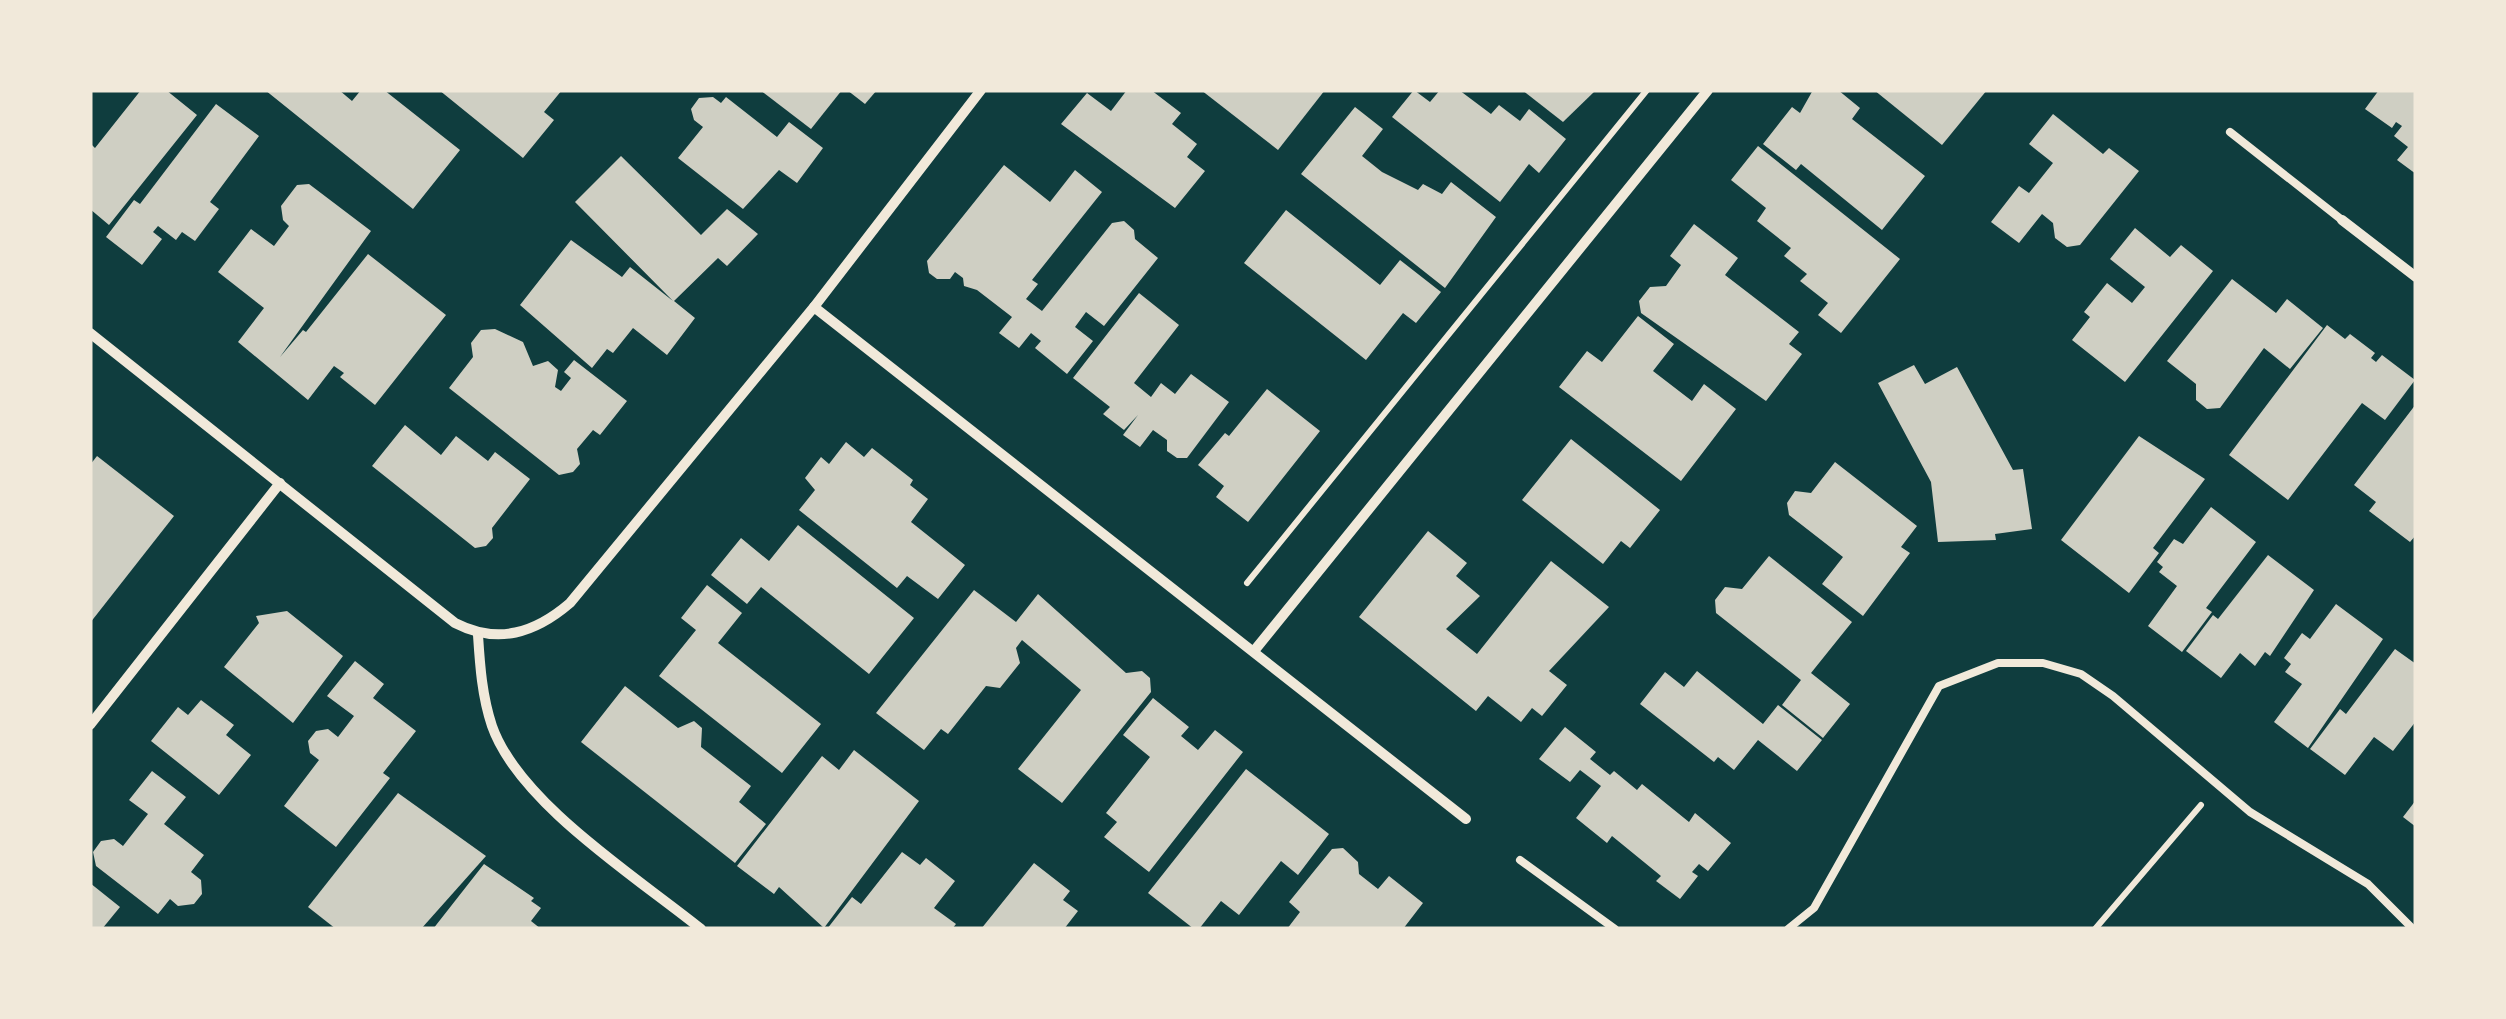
<svg xmlns="http://www.w3.org/2000/svg" width="2506" height="1019" font-family="'Public Sans',sans-serif">
	<style>
		.building { fill: #cfcfc3 }
		.lines { fill: none; stroke-linecap: round; stroke-linejoin: round }
		.path { stroke: #f1e9da; stroke-width: 6 }
		.service { stroke: #f1e9da; stroke-width: 8 }
		.minor { stroke: #f1e9da; stroke-width: 10 }
	</style>
	<rect width="100%" height="100%" fill="#0f3d3e"/>
	<!-- building -->
	<g class="building">
		<path d="M141 90H166L197 115 109 225 90 209V143L95 148Z"/>
		<path d="M265 90H339L352 101 361 90H384L460 150 413 209Z"/>
		<path d="M439 90H562L544 112 554 120 523 158Z"/>
		<path d="M760 90H842L811 129Z"/>
		<path d="M847 90H877L865 104Z"/>
		<path d="M1127 90H1151L1181 113 1172 124 1197 144 1187 157 1205 171 1175 208 1061 124 1087 93 1111 111Z"/>
		<path d="M1201 90H1325L1278 150Z"/>
		<path d="M1414 90 1430 102 1440 90H1459L1491 114 1499 105 1520 121 1529 109 1566 139 1539 173 1529 164 1500 202 1392 117Z"/>
		<path d="M1522 90H1596L1563 122Z"/>
		<path d="M1813 90H1838L1860 108 1852 119 1925 176 1882 230 1801 164 1796 170 1763 144 1792 107 1800 113Z"/>
		<path d="M1874 90H1987L1942 145Z"/>
		<path d="M2379 90H2416V174L2397 160 2408 147 2394 136 2402 126 2396 122 2392 128 2365 109Z"/>
		<path d="M713 97 721 103 726 97 777 137 789 122 823 148 797 183 779 170 743 209 678 158 703 127 694 120 691 109 699 98Z"/>
		<path d="M216 104 259 136 210 202 219 209 195 241 182 232 176 240 158 226 153 232 162 239 142 265 106 237 134 200 140 204Z"/>
		<path d="M1355 107 1383 129 1362 156 1382 172 1418 190 1423 184 1442 194 1451 182 1496 217 1445 288 1301 174Z"/>
		<path d="M2053 114 2103 154 2109 148 2139 171 2080 245 2067 247 2055 238 2053 223 2042 214 2019 243 1991 222 2019 186 2029 193 2053 163 2029 144Z"/>
		<path d="M1758 146 1900 259 1841 333 1818 315 1828 303 1800 281 1807 274 1784 256 1791 248 1757 221 1766 208 1731 180Z"/>
		<path d="M621 156 701 235 727 209 758 234 727 266 718 258 674 301 695 318 667 355 633 328 613 353 607 349 592 368 520 305 571 240 622 277 630 267 673 301 575 202Z"/>
		<path d="M1004 165 1050 202 1075 170 1102 192 1032 280 1038 284 1026 299 1042 311 1112 223 1124 221 1134 230 1135 239 1158 258 1104 326 1086 312 1075 327 1093 341 1067 374 1035 348 1041 341 1031 333 1019 348 999 333 1012 317 977 290 964 286 963 278 955 272 950 279H937L929 273 927 261Z"/>
		<path d="M309 184 371 231 280 357 303 330 306 332 368 254 446 315 375 405 340 377 344 373 334 366 308 400 238 342 264 308 218 272 251 229 274 246 289 226 283 220 281 206 297 185Z"/>
		<path d="M1286 210 1380 285 1400 260 1441 292 1416 323 1403 313 1366 360 1244 263Z"/>
		<path d="M1694 224 1738 258 1725 275 1799 332 1789 344 1802 354 1766 401 1641 313 1639 301 1650 287 1666 286 1681 265 1670 256Z"/>
		<path d="M2135 228 2170 257 2181 245 2213 271 2125 382 2072 340 2090 317 2084 312 2107 283 2132 303 2145 287 2110 259Z"/>
		<path d="M2232 279 2276 313 2287 299 2323 328 2290 369 2264 348 2220 408 2207 409 2196 400V384L2167 361Z"/>
		<path d="M1139 293 1179 325 1134 383 1151 397 1161 383 1175 394 1191 374 1229 402 1187 458H1177L1167 451V440L1153 430 1140 447 1123 435 1138 415 1124 430 1103 414 1110 407 1073 378Z"/>
		<path d="M1638 316 1674 344 1653 371 1692 401 1704 384 1736 409 1681 481 1559 387 1587 351 1602 362Z"/>
		<path d="M2327 325 2345 339 2350 334 2375 353 2371 358 2376 362 2382 355 2415 380 2385 420 2362 403 2288 500 2229 455Z"/>
		<path d="M495 329 523 342 533 366 548 361 558 370 555 387 561 391 571 378 564 372 574 360 627 401 600 435 593 430 577 449 580 464 573 472 559 475 449 388 473 357 471 343 481 330Z"/>
		<path d="M1914 365 1925 384 1957 367 2013 470 2023 469 2032 529 1995 534 1996 540 1938 542 1931 482 1878 383Z"/>
		<path d="M1267 389 1320 431 1248 522 1216 497 1224 486 1198 465 1225 433 1229 436Z"/>
		<path d="M2416 404V535L2410 542 2369 511 2376 502 2354 485Z"/>
		<path d="M405 425 441 455 456 436 488 461 495 452 530 479 492 528 493 538 486 546 475 548 372 466Z"/>
		<path d="M2139 436 2205 479 2153 548 2159 553 2129 593 2061 540Z"/>
		<path d="M1571 439 1660 510 1630 548 1621 541 1603 564 1522 500Z"/>
		<path d="M846 442 864 457 872 448 913 480 910 485 928 499 911 522 965 565 938 599 907 576 897 588 799 510 815 490 805 478 821 457 829 464Z"/>
		<path d="M97 456 174 516 90 623V465Z"/>
		<path d="M1835 462 1917 526 1901 547 1910 553 1863 616 1822 584 1843 557 1789 515 1787 503 1795 491 1811 493Z"/>
		<path d="M2211 507 2256 542 2206 608 2212 612 2182 652 2148 626 2177 586 2159 572 2163 567 2157 562 2174 539 2183 544Z"/>
		<path d="M798 525 914 618 869 674 761 587 747 604 711 575 741 538 769 561Z"/>
		<path d="M1428 531 1467 563 1456 576 1480 596 1446 629 1477 654 1551 561 1609 607 1549 671 1567 685 1542 716 1532 708 1521 722 1488 696 1476 711 1359 617Z"/>
		<path d="M2268 555 2314 590 2270 656 2265 652 2255 666 2240 653 2221 678 2186 651 2213 615 2218 619Z"/>
		<path d="M1769 556 1852 622 1811 673 1850 704 1823 738 1782 705 1801 680 1716 613 1715 600 1725 587 1742 589Z"/>
		<path d="M707 585 742 613 718 643 821 724 782 773 659 676 696 630 681 618Z"/>
		<path d="M974 590 1016 622 1038 594 1126 673 1142 671 1150 678 1151 692 1062 803 1018 769 1081 690 1022 640 1016 648 1020 663 1000 688 986 686 948 734 941 729 924 750 876 713Z"/>
		<path d="M2336 604 2383 639 2308 748 2274 722 2302 684 2285 672 2291 664 2284 658 2302 633 2310 639Z"/>
		<path d="M287 611 343 656 293 723 224 667 259 623 256 616Z"/>
		<path d="M2395 649 2416 664V721L2393 751 2374 737 2345 775 2310 749 2340 709 2346 714Z"/>
		<path d="M355 661 384 684 373 698 416 731 383 773 390 778 336 847 284 806 319 760 310 753 308 741 316 731 328 729 338 737 354 716 327 696Z"/>
		<path d="M1697 671 1763 724 1778 705 1822 740 1797 771 1758 740 1734 770 1718 757 1714 762 1640 704 1665 672 1684 687Z"/>
		<path d="M625 686 678 728 694 721 702 728 701 747 751 786 739 802 766 824 735 863 581 742Z"/>
		<path d="M1153 698 1189 727 1181 736 1198 750 1215 730 1243 752 1149 872 1104 837 1117 822 1106 813 1150 757 1123 735Z"/>
		<path d="M201 700 234 725 226 735 251 755 219 795 151 741 178 707 188 715Z"/>
		<path d="M1565 727 1596 752 1590 759 1610 775 1614 771 1637 790 1642 784 1689 822 1695 813 1731 843 1708 871 1699 864 1692 872 1698 876 1680 899 1656 881 1661 876 1612 836 1607 843 1576 818 1601 786 1580 770 1570 782 1539 759Z"/>
		<path d="M854 750 919 801 824 928 779 887 774 894 737 866 822 756 839 770Z"/>
		<path d="M1246 769 1329 834 1298 875 1281 861 1239 915 1221 901 1199 929H1194L1148 893Z"/>
		<path d="M152 771 186 797 164 824 204 855 191 872 201 880 202 894 194 904 178 906 170 899 158 914 96 866 93 852 101 841 114 839 123 846 148 814 129 800Z"/>
		<path d="M398 793 486 856 421 929H336L308 907Z"/>
		<path d="M2416 800V827L2403 817Z"/>
		<path d="M1343 848 1358 862 1359 874 1378 889 1389 876 1423 903 1403 929H1287L1300 912 1289 902 1332 849Z"/>
		<path d="M902 852 920 865 926 858 955 881 934 908 956 924 952 929H827L852 897 861 904Z"/>
		<path d="M1034 863 1070 891 1063 900 1078 911 1064 929H981Z"/>
		<path d="M484 864 534 898 531 901 541 908 531 921 541 929H433Z"/>
		<path d="M90 883 120 907 102 929H90Z"/>
	</g>
	<g class="lines">
		<!-- path -->
		<g class="path">
			<path d="M1247 583 1647 90"/>
			<path d="M2095 929 2201 805"/>
		</g>
		<!-- service -->
		<g class="service">
			<path d="M2230 132 2342 220"/>
			<path d="M1520 860 1615 929"/>
			<path d="M1788 929 1814 908 1939 686 1998 663H2043L2081 674 2113 696 2250 812 2368 884 2413 929"/>
		</g>
		<!-- minor -->
		<g class="minor">
			<path d="M2342 220 2416 277"/>
			<path d="M814 307 981 90"/>
			<path d="M90 333 455 623C498 645 535 633 570 603L814 307 1466 819"/>
			<path d="M478 635C480 666 482 696 492 726 519 803 638 878 701 929"/>
			<path d="M1254 651 1708 90"/>
			<path d="M90 725 280 483"/>
		</g>
	</g>
	<!-- border -->
	<rect width="2506" height="1019" fill="none" stroke="#f1e9da" stroke-width="185"/>
</svg>
